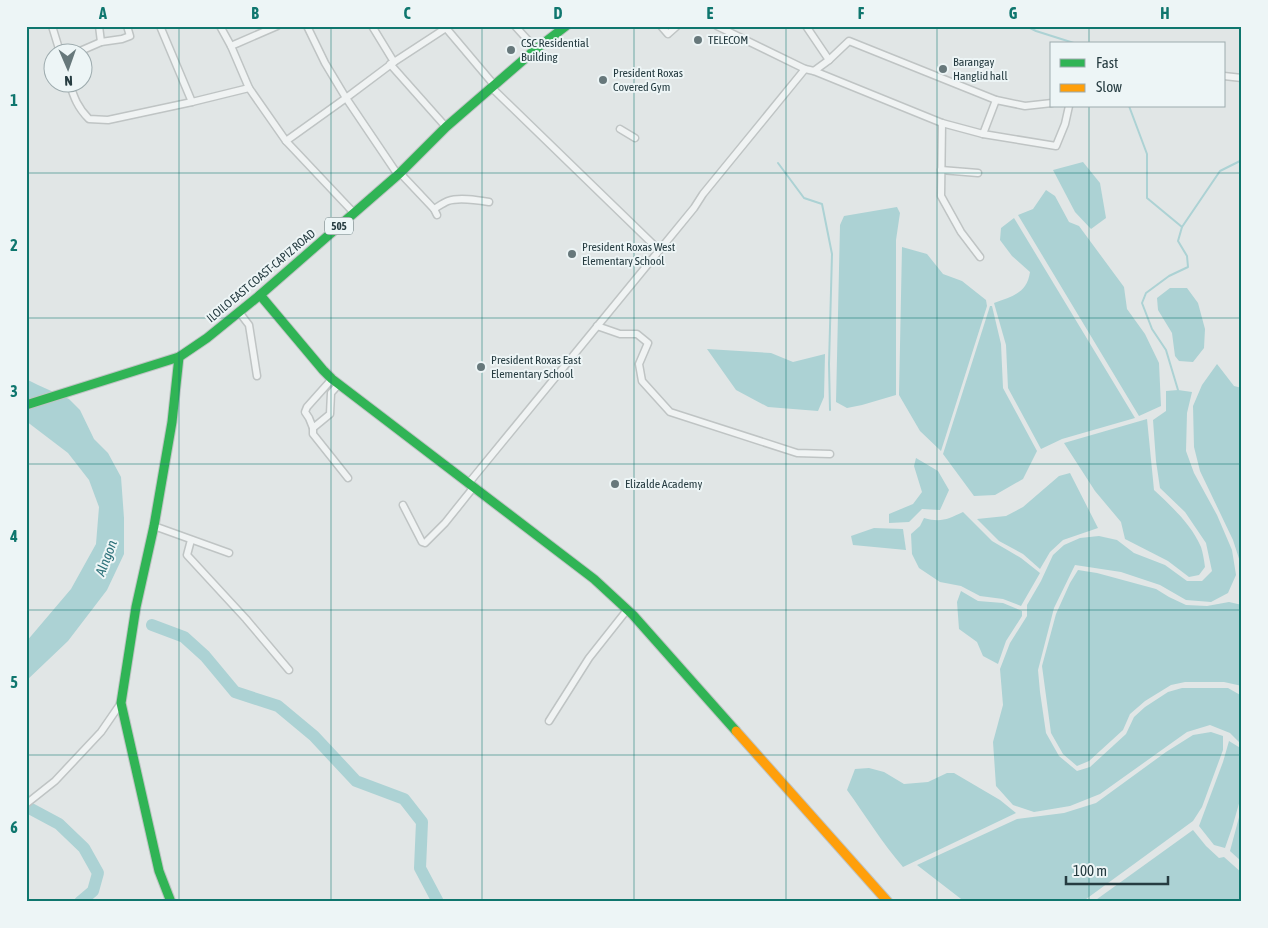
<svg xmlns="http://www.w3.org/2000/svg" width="1268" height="928" font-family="'Asap Condensed',sans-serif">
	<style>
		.water { fill: #acd2d4 }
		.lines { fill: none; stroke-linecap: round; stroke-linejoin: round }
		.stream { stroke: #acd2d4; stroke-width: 2 }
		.river { stroke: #acd2d4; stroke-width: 12 }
		.street-casing { stroke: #bfc4c4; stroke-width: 9 }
		.fast-casing { stroke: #bfc4c4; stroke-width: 11 }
		.slow-casing { stroke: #bfc4c4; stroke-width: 11 }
		.street { stroke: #f0f3f3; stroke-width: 6 }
		.fast { stroke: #30b455; stroke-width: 9 }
		.slow { stroke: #ff9f0a; stroke-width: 9 }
		.grid { fill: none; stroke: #0f766e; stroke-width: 1; stroke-opacity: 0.55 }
		.poi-dot { fill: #67787b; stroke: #edf5f6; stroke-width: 2 }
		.labels { text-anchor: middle; stroke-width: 4; stroke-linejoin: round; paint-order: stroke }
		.shield { fill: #edf5f6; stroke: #627477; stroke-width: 1 }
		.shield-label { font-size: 11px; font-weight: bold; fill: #263c41 }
		.poi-label { font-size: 12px; fill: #263c41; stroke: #edf5f6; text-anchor: start }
		.street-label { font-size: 12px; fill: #263c41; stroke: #edf5f6 }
		.water-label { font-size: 14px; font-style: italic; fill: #2c7179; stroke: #edf5f6 }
		.neatline { fill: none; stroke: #0f766e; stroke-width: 2 }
		.grid-label { font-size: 16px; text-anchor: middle; font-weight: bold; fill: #0f766e }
	</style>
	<rect width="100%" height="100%" fill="#e1e6e6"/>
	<!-- water -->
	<g class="water">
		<path d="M1083 162 1100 183 1106 218 1091 229 1075 212 1053 170Z"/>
		<path d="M1046 190 1055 196 1069 222 1079 226 1124 287 1127 309 1145 334 1159 363 1161 406 1139 416 1018 215 1033 209Z"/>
		<path d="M897 207 900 213 896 240V395L862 405 847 408 836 402 840 225 844 216Z"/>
		<path d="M1014 218 1135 418 1062 439 1041 449 1008 388 1006 345 994 303C1013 296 1027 293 1030 272L1012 256 1000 240 1001 228Z"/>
		<path d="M902 247 927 254 943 274 962 281 986 300 987 306 941 451 920 431 899 395Z"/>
		<path d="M1170 288H1187L1198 303 1205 329 1204 348 1193 362 1179 361 1175 356 1172 333 1158 310 1157 298Z"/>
		<path d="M990 306H992L1001 344 1003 388 1037 451 1023 479 995 495 974 496 943 454Z"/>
		<path d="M707 349 771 353 793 362 825 354 824 397 818 411 768 407 736 390Z"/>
		<path d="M1217 364 1234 386 1242 388V568L1233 540 1200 471 1194 447 1193 406 1202 385Z"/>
		<path d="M26 379 38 385 69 399 80 410 94 439 108 453 121 477 124 518V554L107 590 68 641 26 681V642L71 589 96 544 99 507 89 480 68 453 26 421Z"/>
		<path d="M1178 390 1192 392 1187 413 1186 451 1194 473 1217 515 1232 550 1236 575 1228 593 1211 602 1186 600 1160 585 1121 572 1075 565 1054 608 1038 670 1040 692 1046 733 1059 756 1077 771 1090 767 1126 734 1134 717 1145 707 1168 692 1182 688H1228L1242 696V745L1230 733 1210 725 1187 732 1100 794 1070 806 1034 812 1013 805 996 786 993 742 1003 705 1000 669 1010 643 1027 616V605L1041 581 1053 555 1064 545 1080 538 1099 536 1117 540 1134 553 1165 565 1187 581H1202L1212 571 1206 543 1185 512 1160 488 1156 461 1153 420 1166 411V391Z"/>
		<path d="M1147 419 1154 490C1172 507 1191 524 1201 547 1203 553 1204 560 1205 567L1199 575 1189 577 1168 561 1125 539 1121 522 1095 491 1064 443Z"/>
		<path d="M916 458 938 471 949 490 940 510 922 509 909 522 889 523V514L913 504 922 492 914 466Z"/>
		<path d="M1070 473 1098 528 1063 540 1050 552 1040 569 1023 554 999 541 977 519 1006 516 1023 507 1059 476Z"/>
		<path d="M963 512 992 541 1021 558 1040 573 1021 606 1003 599 980 596 961 586 940 582 919 568 912 554 911 534 920 526 924 518C941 523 948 519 963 512Z"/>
		<path d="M874 528 903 529 906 550 853 545 851 536Z"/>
		<path d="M1078 570 1097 573 1156 589 1169 597 1186 605 1207 606 1229 602 1242 605V686L1224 682H1185L1171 685 1145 701 1130 714 1123 730 1089 761 1077 766 1063 754 1051 733 1042 666 1056 614 1070 583Z"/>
		<path d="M961 591 978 601 1003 603 1022 611V616L1006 641 998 664 983 656 977 642 959 629 957 602Z"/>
		<path d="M1211 732 1223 736V750L1202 807 1193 821 1082 902H965L917 865 1017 819 1064 813 1096 803 1166 752 1193 735Z"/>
		<path d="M1229 741 1242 749V793L1232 828 1225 848 1214 845 1199 826 1223 762Z"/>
		<path d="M869 768 884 772 904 784 928 782 947 773H954L1000 800 1016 813 903 867C882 843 866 816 847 790L855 769Z"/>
		<path d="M1242 806V862L1230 851Z"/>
		<path d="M1193 830 1206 846 1219 858 1224 857 1242 873V902H1093Z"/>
	</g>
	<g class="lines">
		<!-- stream -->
		<g class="stream">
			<path d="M1026 26 1036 31 1077 44"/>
			<path d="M1129 106 1147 154V198L1182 227"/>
			<path d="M778 163 804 198 822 204 832 254 829 364 830 410"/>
			<path d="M1178 390 1166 350 1152 329 1142 303 1146 293 1169 276 1188 267 1187 256 1178 241 1182 227 1220 171 1242 160"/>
		</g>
		<!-- river -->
		<g class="river">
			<path d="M152 625 184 637 205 656 235 692 278 706 314 736 356 781 404 799 422 822 420 868 438 902"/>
			<path d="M31 809 59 824 84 848 98 873 93 891 80 902"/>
		</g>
		<defs>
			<g id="street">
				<path d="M52 26 60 52"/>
				<path d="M99 26 101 42"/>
				<path d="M160 26 192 102"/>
				<path d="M220 26 231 46 249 88 286 141 354 213"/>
				<path d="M307 26 325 63 346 98 398 175"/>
				<path d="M372 26 394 62"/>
				<path d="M515 26 536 49"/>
				<path d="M661 26 668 34 677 26"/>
				<path d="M717 26 805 69 814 71 942 123 983 134 1056 146 1065 124 1069 106"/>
				<path d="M806 26 829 60"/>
				<path d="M231 46 277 26"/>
				<path d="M78 52 101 42 122 39 130 36 127 26"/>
				<path d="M390 64 446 127"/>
				<path d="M814 71 829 60 849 41 996 100 1025 106 1052 103"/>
				<path d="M1224 76 1242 78"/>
				<path d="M69 82C74 97 77 107 89 119L108 120 192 102 249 88"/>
				<path d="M492 88 659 250"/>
				<path d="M942 123 941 196 961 232 980 257"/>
				<path d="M620 129 635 138"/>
				<path d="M983 134 996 100"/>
				<path d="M286 141 346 98 394 62 446 28 495 86"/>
				<path d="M941 170 978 173"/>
				<path d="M400 173 434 209 437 215"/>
				<path d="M434 209C439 206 443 203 448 201 459 197 477 200 489 202"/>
				<path d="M239 312 249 325 257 376"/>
				<path d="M597 326 620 334H637L648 343 639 364 642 381 670 412 797 453 830 454"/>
				<path d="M332 379 307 407 305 412 309 418 313 428 330 414 331 393 339 384"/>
				<path d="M313 428V434L348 478"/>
				<path d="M468 484 694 208 703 194 805 69"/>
				<path d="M403 505 422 542 425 543 445 523 473 488"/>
				<path d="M154 526 229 553"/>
				<path d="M191 540 187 555 246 619 289 670"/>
				<path d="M549 721 589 658 627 610"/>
				<path d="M26 804 55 781 101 732 121 703"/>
			</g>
			<g id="fast">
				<path d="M260 295 323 370 332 379 594 579 633 615 736 731"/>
				<path d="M26 405 179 357 207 338 260 295 400 173 446 127 536 49 566 26"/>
				<path d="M171 902 159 871 121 703 136 607 154 526 172 422 179 357"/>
			</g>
			<path id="slow" d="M736 731 888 902"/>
		</defs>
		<!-- street casing -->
		<use href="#street" class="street-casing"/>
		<!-- fast casing -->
		<use href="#fast" class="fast-casing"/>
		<!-- slow casing -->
		<use href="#slow" class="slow-casing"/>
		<!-- street -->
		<use href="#street" class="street"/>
		<!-- fast -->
		<use href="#fast" class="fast"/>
		<!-- slow -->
		<use href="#slow" class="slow"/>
	</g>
	<!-- grid -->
	<path class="grid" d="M179 26V902M331 26V902M482 26V902M634 26V902M786 26V902M937 26V902M1089 26V44M1089 106V902M26 173H1242M26 318H1242M26 464H1242M26 610H1242M26 755H1242"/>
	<!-- markers -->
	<g class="poi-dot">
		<circle cx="698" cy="40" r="5"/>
		<circle cx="511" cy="50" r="5"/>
		<circle cx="943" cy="69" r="5"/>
		<circle cx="603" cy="80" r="5"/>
		<circle cx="572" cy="254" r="5"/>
		<circle cx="481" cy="367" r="5"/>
		<circle cx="615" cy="484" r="5"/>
	</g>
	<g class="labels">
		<!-- shield labels -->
		<rect class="shield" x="325" y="217.5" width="28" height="17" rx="4"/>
		<g class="shield-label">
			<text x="339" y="230">505</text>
		</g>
		<!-- poi labels -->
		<g class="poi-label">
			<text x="708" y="44">TELECOM</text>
			<text x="521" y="47">CSC Residential<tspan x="521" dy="14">Building</tspan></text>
			<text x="953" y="66">Barangay<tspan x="953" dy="14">Hanglid hall</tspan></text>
			<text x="613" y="77">President Roxas<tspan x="613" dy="14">Covered Gym</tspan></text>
			<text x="582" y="251">President Roxas West<tspan x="582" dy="14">Elementary School</tspan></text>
			<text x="491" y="364">President Roxas East<tspan x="491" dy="14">Elementary School</tspan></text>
			<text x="625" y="488">Elizalde Academy</text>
		</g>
		<!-- street labels -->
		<g class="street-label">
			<text transform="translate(261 276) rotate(-40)" y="4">ILOILO EAST COAST-CAPIZ ROAD</text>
		</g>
		<!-- water labels -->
		<g class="water-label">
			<text transform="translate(106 558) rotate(-69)" y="5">Alngon</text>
		</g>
	</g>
	<!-- border -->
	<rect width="1268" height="928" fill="none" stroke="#edf5f6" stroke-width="55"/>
	<!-- legend -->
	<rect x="1050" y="42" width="175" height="65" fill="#edf5f6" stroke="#9dabae"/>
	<rect x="1060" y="59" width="25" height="8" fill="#30b455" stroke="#9dabae"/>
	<text x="1096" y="68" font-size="15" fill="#263c41">Fast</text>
	<rect x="1060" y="84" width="25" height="8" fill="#ff9f0a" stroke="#9dabae"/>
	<text x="1096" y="92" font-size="15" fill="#263c41">Slow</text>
	<!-- north arrow -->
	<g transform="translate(68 68) rotate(178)"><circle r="24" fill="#edf5f6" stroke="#9dabae"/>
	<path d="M0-4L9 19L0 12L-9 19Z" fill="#67787b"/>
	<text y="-8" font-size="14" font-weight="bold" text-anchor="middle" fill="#263c41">N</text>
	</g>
	<!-- scale -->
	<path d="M1066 876v8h102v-8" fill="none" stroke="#263c41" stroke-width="2.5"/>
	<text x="1073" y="876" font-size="15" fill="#263c41" stroke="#edf5f6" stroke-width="4" paint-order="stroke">100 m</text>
	<rect x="28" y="28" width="1212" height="872" class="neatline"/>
	<g class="grid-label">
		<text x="103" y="19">A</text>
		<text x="255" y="19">B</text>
		<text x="407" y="19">C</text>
		<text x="558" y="19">D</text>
		<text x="710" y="19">E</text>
		<text x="861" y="19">F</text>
		<text x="1013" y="19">G</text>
		<text x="1165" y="19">H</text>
		<text x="14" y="106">1</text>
		<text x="14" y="251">2</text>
		<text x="14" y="397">3</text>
		<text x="14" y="542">4</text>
		<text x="14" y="688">5</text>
		<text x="14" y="833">6</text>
	</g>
</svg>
